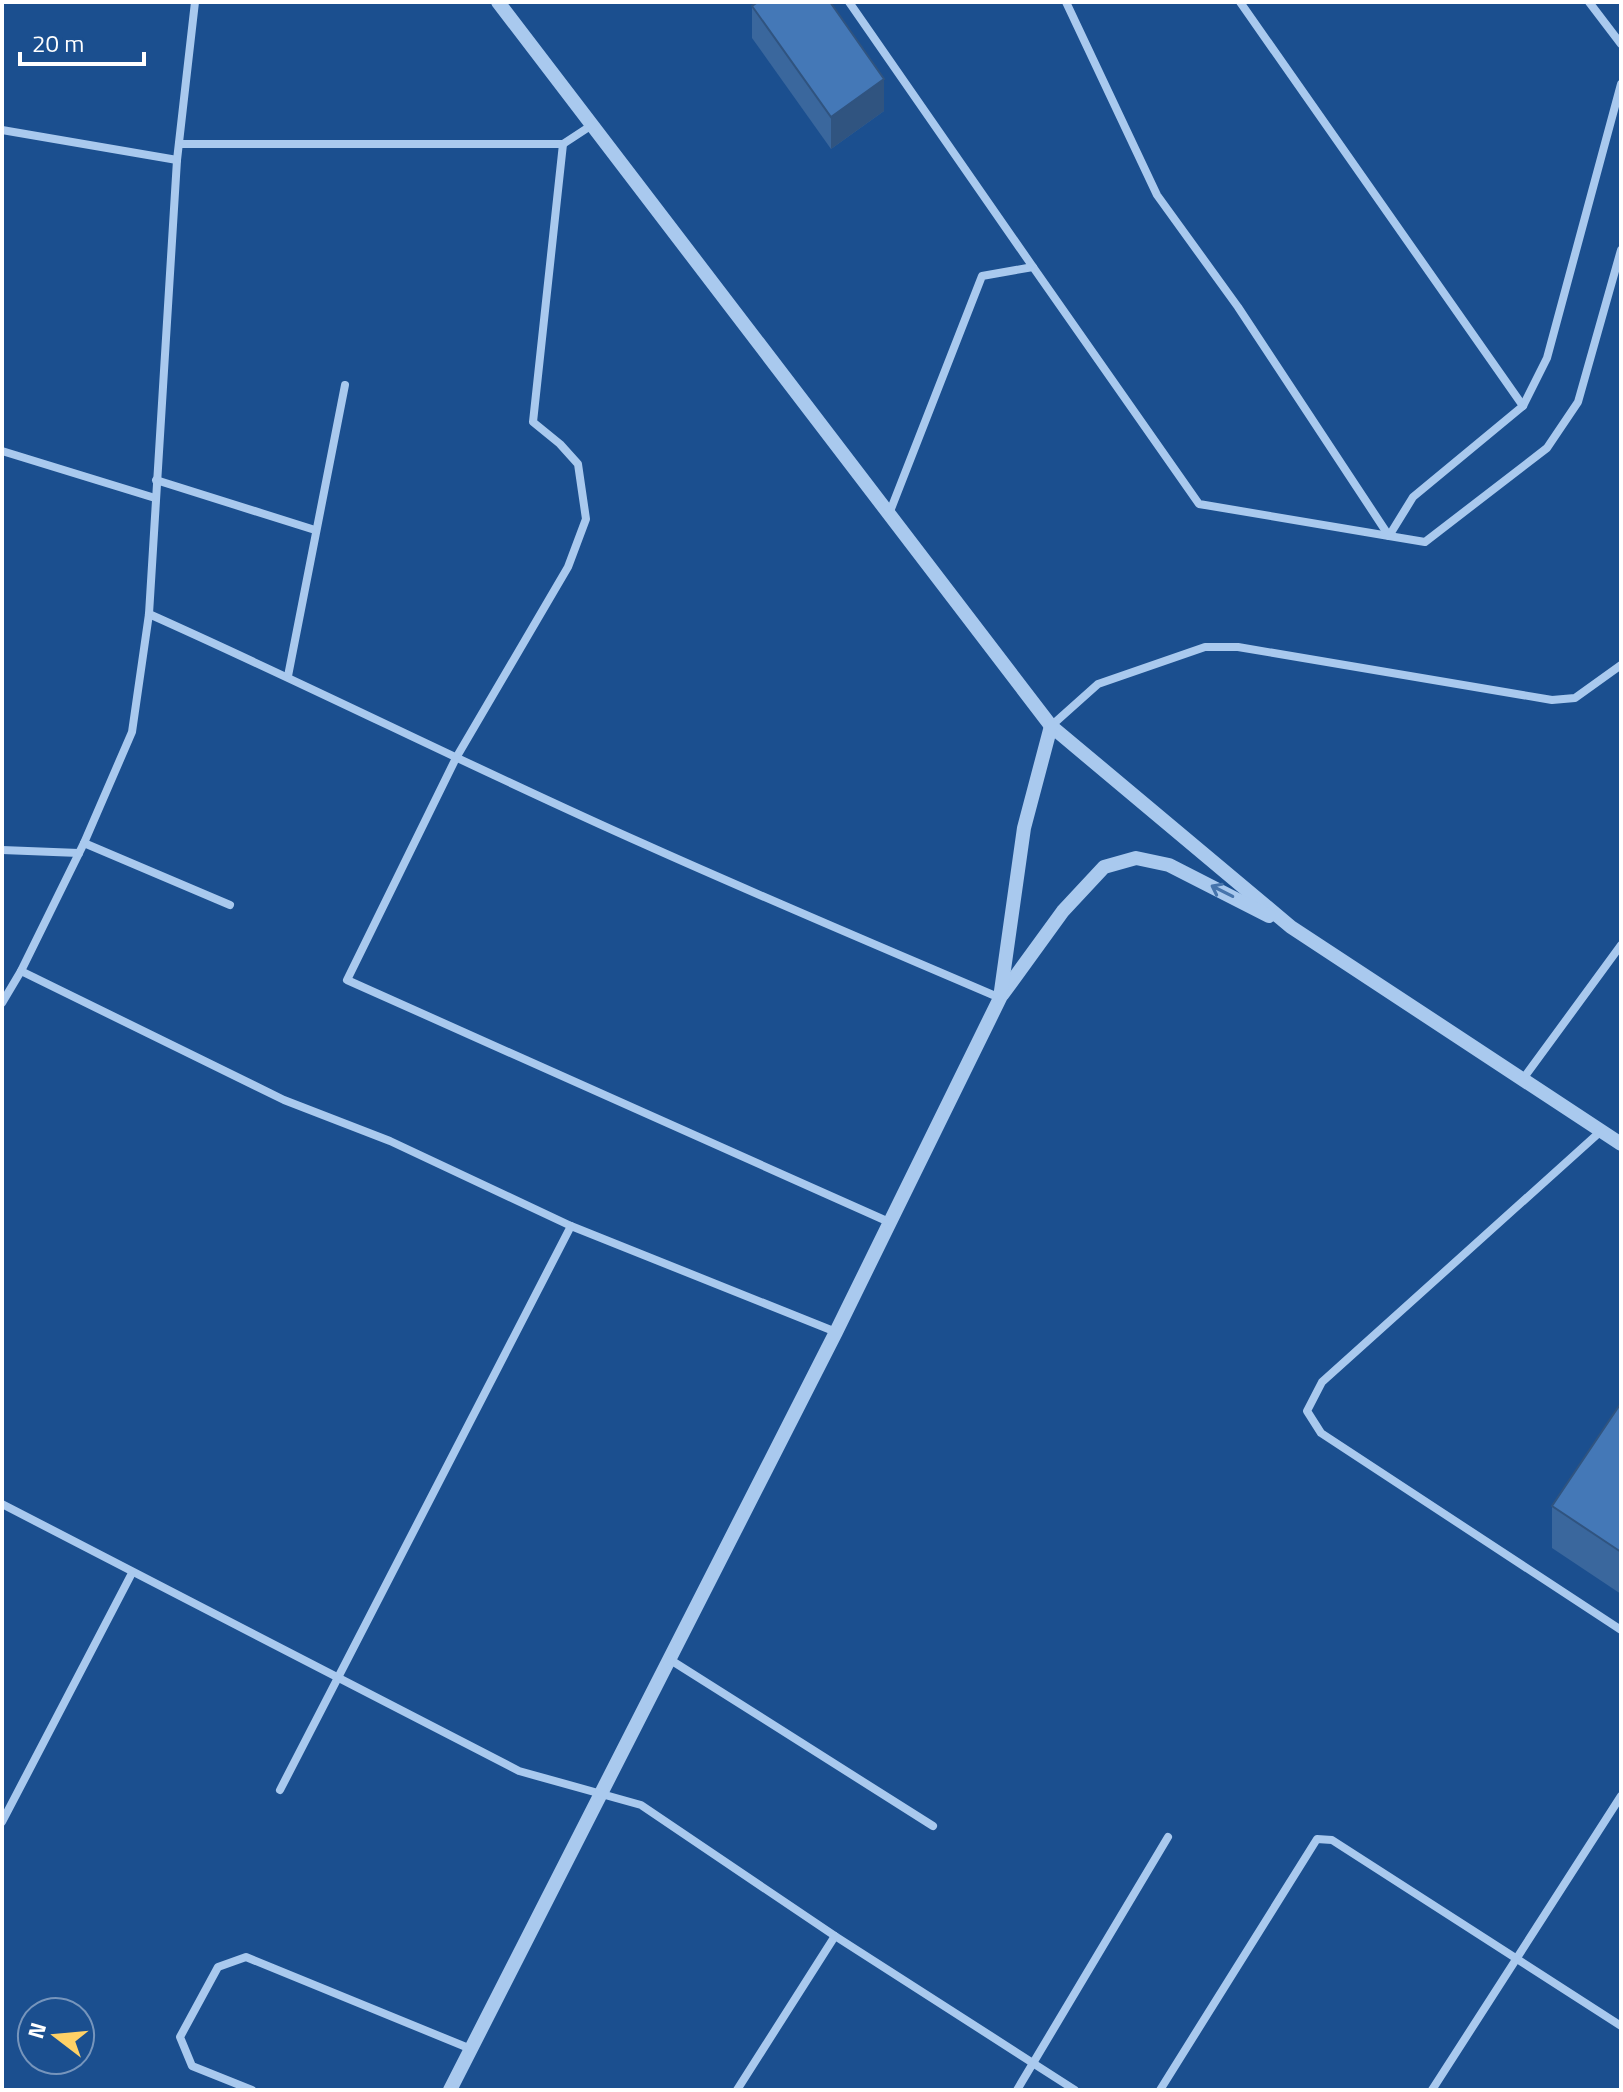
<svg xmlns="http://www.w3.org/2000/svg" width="1623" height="2092" font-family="'Titillium Web',sans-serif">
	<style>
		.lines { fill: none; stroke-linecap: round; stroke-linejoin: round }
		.minor { stroke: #a9c9ee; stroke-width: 8 }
		.tertiary { stroke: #a9c9ee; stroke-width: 14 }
		.wall { fill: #3a679d }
		.shaded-wall { fill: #305480 }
		.building { fill: #4478b7; stroke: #305480; stroke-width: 2 }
		.oneway { stroke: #4674ac }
	</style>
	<rect width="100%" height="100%" fill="#1b4f8f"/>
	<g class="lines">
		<!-- minor -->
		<g class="minor">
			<path d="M849 2 1033 267"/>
			<path d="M1066 2 1157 195 1238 307 1389 536 1425 542 1547 448 1578 402 1621 250"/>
			<path d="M1240 2 1523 406"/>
			<path d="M1589 2 1621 44"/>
			<path d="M592 125 563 144 533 422 560 444 578 464 586 519 568 567 456 758 347 980 889 1222"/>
			<path d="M2 130 177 160"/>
			<path d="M179 144H563"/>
			<path d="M2 451 155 498"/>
			<path d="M156 480 315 530"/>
			<path d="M889 514 982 276 1033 267 1199 504 1389 536 1413 497 1523 406 1547 358 1621 84"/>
			<path d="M149 614C315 688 477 770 644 844 762 897 881 947 1000 998"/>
			<path d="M288 676 345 385"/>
			<path d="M1051 726 1098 684 1205 647H1238L1552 700 1575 698 1621 665"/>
			<path d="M84 843 230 905"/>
			<path d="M2 850 79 853"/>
			<path d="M21 971 284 1100 390 1141 571 1226 836 1332"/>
			<path d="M2 1003 21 971 84 843 132 732 149 614 177 160 195 2"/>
			<path d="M1523 1079 1621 945"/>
			<path d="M1601 1131 1322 1382 1307 1411 1321 1433 1621 1630"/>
			<path d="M2 1504 519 1771 641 1805 835 1936 1075 2090"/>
			<path d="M669 1659 933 1826"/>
			<path d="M280 1790 571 1226"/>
			<path d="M2 1822 132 1573"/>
			<path d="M252 2090 192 2066 180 2037 218 1967 246 1957 471 2049"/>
			<path d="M737 2090 835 1936"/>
			<path d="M1017 2090 1168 1837"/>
			<path d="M1160 2090 1317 1839 1332 1840 1621 2026"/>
			<path d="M1432 2090 1621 1796"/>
		</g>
		<!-- tertiary -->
		<g class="tertiary">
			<path d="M498 2 1051 726 1291 927 1621 1144"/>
			<path d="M1002 995 1063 911 1104 867 1136 858 1169 865 1269 916"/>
			<path d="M450 2090 836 1332 1000 998 1024 828 1051 726"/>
		</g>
	</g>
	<!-- wall -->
	<g class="wall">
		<path d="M752 6 884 111 831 149 752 38Z"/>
		<path d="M1621 1403V1594L1552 1548V1506Z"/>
	</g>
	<!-- shaded-wall -->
	<path class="shaded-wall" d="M884 79V111L831 149V117Z"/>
	<!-- building -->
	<g class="building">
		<path d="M758 2H830L884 79 831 117 752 6Z"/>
		<path d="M1621 1403V1552L1552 1506Z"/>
	</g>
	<!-- one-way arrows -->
	<defs><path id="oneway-shaft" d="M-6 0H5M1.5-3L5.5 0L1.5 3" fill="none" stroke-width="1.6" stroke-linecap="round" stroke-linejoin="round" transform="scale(2)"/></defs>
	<use class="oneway" href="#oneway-shaft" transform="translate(1222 891) rotate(-153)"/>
	<!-- border -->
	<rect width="1623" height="2092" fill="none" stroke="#ffffff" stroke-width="8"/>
	<!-- north arrow -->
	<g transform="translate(56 2036) rotate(286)"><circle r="38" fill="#1b4f8f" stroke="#7695bc" stroke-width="2"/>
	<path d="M0-6L14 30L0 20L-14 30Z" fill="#ffd166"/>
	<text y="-12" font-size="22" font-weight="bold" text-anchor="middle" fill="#ffffff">N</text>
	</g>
	<!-- scale -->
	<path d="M20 52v12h124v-12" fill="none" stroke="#ffffff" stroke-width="4"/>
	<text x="32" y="52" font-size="24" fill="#ffffff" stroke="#1b4f8f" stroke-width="6" paint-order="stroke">20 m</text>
</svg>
